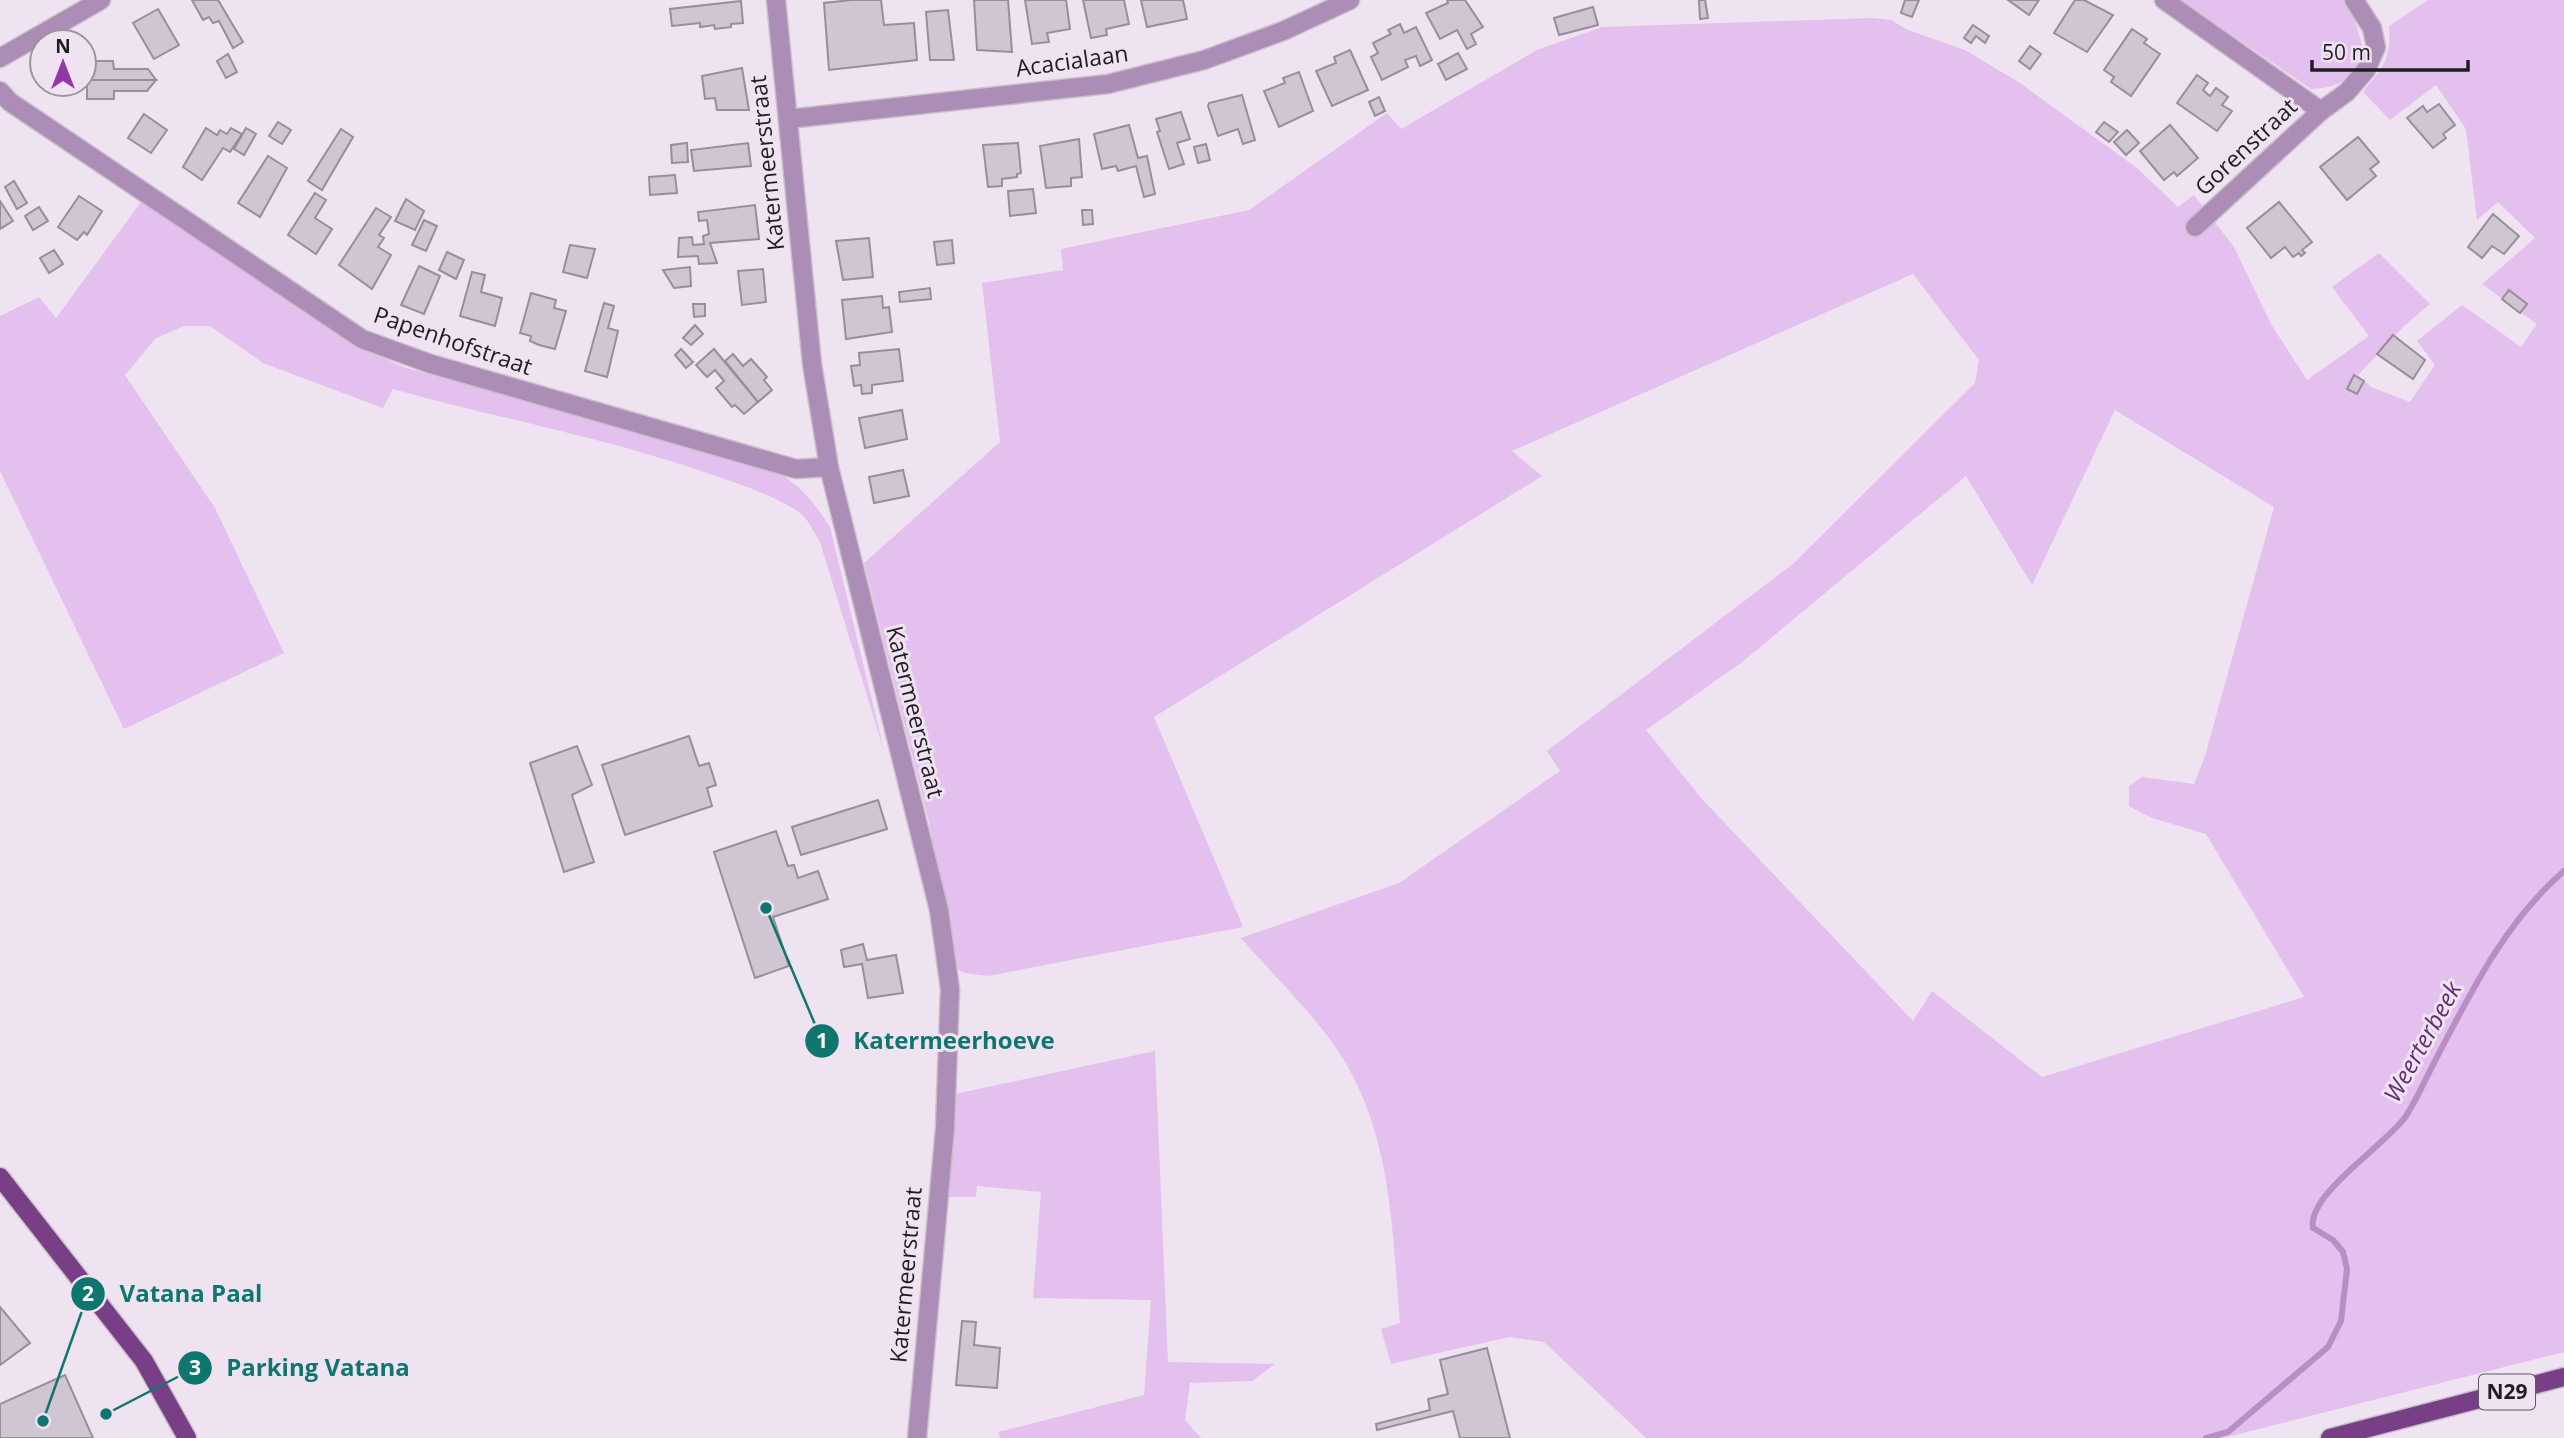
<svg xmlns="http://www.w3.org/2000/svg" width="2564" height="1438" font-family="'Open Sans',sans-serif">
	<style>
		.green { fill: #e3c0ed; fill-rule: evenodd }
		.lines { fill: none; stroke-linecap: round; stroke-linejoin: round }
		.stream { stroke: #b88ec4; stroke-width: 6 }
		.building { fill: #d0c5d3; stroke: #988d9b; stroke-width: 2 }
		.minor-casing { stroke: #cabfcc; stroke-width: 21 }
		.major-casing { stroke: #cabfcc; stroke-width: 21 }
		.minor { stroke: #ac8db5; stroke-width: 18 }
		.major { stroke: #783f87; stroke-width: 18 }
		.labels { text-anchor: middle; stroke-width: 6; stroke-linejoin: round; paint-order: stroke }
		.shield { fill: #efe3f2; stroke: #5e5860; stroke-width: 2 }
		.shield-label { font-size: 21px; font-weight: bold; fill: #201c21 }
		.street-label { font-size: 23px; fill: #201c21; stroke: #efe3f2 }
		.water-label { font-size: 24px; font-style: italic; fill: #632e71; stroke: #efe3f2 }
		.leader { fill: none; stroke: #0f766e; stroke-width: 2.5 }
		.callout-dot { fill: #0f766e; stroke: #efe3f2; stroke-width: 2.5 }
		.mark-label { font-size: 21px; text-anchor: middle; font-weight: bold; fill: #fff }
		.callout-label { font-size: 24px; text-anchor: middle; font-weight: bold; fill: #0f766e; stroke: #efe3f2; stroke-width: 6; stroke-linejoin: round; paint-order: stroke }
	</style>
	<rect width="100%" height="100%" fill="#efe3f2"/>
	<!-- green -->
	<g class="green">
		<path d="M2181 0H2344L2353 14 2364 51C2352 80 2342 87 2311 89Z"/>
		<path d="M2428 0H2564V1352L2223 1438H1646L1544 1342 1509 1337 1391 1364 1381 1329 1400 1323C1392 1230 1392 1132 1338 1051 1313 1013 1271 973 1241 938L1399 883 1560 771 1547 751 1794 563 1975 383 1979 360 1913 274 1512 451 1542 476 1154 717 1243 927 988 976 965 973 955 968 929 822 864 563 1000 442 982 283 1063 270 1061 249 1249 210 1387 113 1401 129 1537 50 1602 27 1873 18 1891 20 1908 30 1965 50 2020 83 2137 168 2178 207 2194 195 2234 247 2271 324 2307 380 2369 336 2332 287 2379 253 2430 304 2404 326 2358 375 2371 387 2410 402 2435 365 2417 341 2462 305 2521 347 2537 324 2482 284 2535 238 2498 202 2477 220 2466 129 2436 85 2390 120 2363 92C2384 67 2391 59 2389 26ZM2115 410 2274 507 2205 756 2194 784 2142 777 2129 786V806L2152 818 2206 834 2304 997 2042 1077 1932 991 1913 1021 1702 799 1646 730 1742 662 1966 476 2032 585Z"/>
		<path d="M141 202 347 341 403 367 777 471C801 487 815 503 830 527L885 754 820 542C814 533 808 518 799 512 769 493 734 482 701 471 600 436 496 418 393 389L383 408 263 363 210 326H184L156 338 125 375 215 508 284 653 124 729 0 471V316L39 297 56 318Z"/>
		<path d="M1155 1051 1168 1362 1275 1364 1252 1381 1190 1383 1185 1420 1201 1438H1000L998 1432 1144 1395 1151 1300 1033 1298 1041 1192 977 1186 976 1197H946L955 1094Z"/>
	</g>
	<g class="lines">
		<!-- stream -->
		<path class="stream" d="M2206 1438 2228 1432 2328 1347 2341 1321 2347 1269 2343 1252 2333 1240 2313 1228C2307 1194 2386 1145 2406 1116 2417 1099 2426 1078 2436 1059 2471 992 2505 922 2564 871"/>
	</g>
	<!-- building -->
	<g class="building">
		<path d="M192 0H218L243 42 233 48 219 21 213 23 209 17 203 20Z"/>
		<path d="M851 0H881L884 25 914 23 917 60 829 70 824 3Z"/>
		<path d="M974 0H1008L1012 52 977 50Z"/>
		<path d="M1025 0H1066L1070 29 1047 33 1049 42 1032 44Z"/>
		<path d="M1083 0H1124L1129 24 1106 29 1107 35 1091 38Z"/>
		<path d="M1141 0H1183L1187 19 1147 27Z"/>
		<path d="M1447 0H1465L1483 27 1471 34 1476 44 1467 49 1457 30 1440 39 1426 13 1448 3Z"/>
		<path d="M1699 0H1705L1708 18 1700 19Z"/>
		<path d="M1905 0H1919L1912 17 1901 13Z"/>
		<path d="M2008 0H2039L2029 15Z"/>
		<path d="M2075 0H2084L2113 15 2087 52 2054 33Z"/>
		<path d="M741 1 743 23 731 24V27L715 29 714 25 700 27V23L672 26 670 9Z"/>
		<path d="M1593 7 1598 25 1559 35 1554 18Z"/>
		<path d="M158 9 179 45 154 59 133 23Z"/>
		<path d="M948 10 954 60H930L926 12Z"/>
		<path d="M1400 24 1404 33 1416 27 1432 60 1420 66 1416 56 1405 60 1408 67 1382 80 1371 57 1378 53 1373 43 1391 34 1388 30Z"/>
		<path d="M1973 25 1989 36 1985 43 1976 36 1971 43 1964 38Z"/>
		<path d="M2132 29 2147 39 2144 43 2160 54 2131 96 2111 82 2114 77 2104 70Z"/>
		<path d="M2030 46 2041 54 2030 69 2019 61Z"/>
		<path d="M1350 50 1368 90 1332 106 1316 71 1336 63 1334 57Z"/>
		<path d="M1458 53 1467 69 1446 80 1438 64Z"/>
		<path d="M228 54 237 72 226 78 217 61Z"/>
		<path d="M87 61H113L114 69H148L156 80H87Z"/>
		<path d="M742 68 749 110H717L715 98 705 99 702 76Z"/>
		<path d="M1299 72 1313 111 1279 127 1264 91 1285 83 1283 78Z"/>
		<path d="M2197 75 2208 83 2203 90 2210 96 2216 88 2228 97 2222 105 2232 111 2217 131 2177 103Z"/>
		<path d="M87 80H156L147 91H114V99H87Z"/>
		<path d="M1242 95 1255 140 1243 144 1238 129 1218 136 1208 106 1209 103Z"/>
		<path d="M1379 97 1385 111 1375 116 1369 102Z"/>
		<path d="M2439 104 2455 125 2443 134 2446 138 2433 148 2407 118 2423 106 2427 112Z"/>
		<path d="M1181 112 1190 139 1177 143 1184 164 1169 169 1157 132 1160 131 1156 119Z"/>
		<path d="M144 114 167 130 151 153 128 138Z"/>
		<path d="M278 122 291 130 282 144 269 136Z"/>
		<path d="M2104 122 2118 132 2109 142 2096 132Z"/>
		<path d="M1129 125 1138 158 1147 156 1155 194 1144 197 1136 166 1118 171 1116 166 1102 169 1094 134Z"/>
		<path d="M2170 125 2198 158 2177 176 2174 172 2164 180 2140 151Z"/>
		<path d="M206 128 217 135 220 130 227 134 231 128 242 134 230 152 223 148 202 180 183 167Z"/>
		<path d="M246 128 256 134 244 155 234 149Z"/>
		<path d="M341 129 353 137 322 190 308 181Z"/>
		<path d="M2127 130 2139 143 2126 155 2114 142Z"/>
		<path d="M2358 137 2379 162 2370 169 2376 176 2347 200 2320 167Z"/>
		<path d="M1079 139 1082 177 1071 178V186L1046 188 1040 146Z"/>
		<path d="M687 143 688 162 672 163 671 145Z"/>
		<path d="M748 143 751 166 694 171 691 150Z"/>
		<path d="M1018 143 1021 173 1017 174V177L1002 179V186L988 187 983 145Z"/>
		<path d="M1206 144 1210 160 1198 163 1194 147Z"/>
		<path d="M268 156 287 168 260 217 238 203Z"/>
		<path d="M675 175 677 193 650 195 649 177Z"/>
		<path d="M14 181 27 203 17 209 5 187Z"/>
		<path d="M1033 189 1036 213 1010 216 1008 191Z"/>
		<path d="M315 193 326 200 315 218 332 229 316 254 288 235Z"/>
		<path d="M79 196 102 211 87 235 84 232 77 240 58 227Z"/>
		<path d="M406 199 424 211 415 230 395 221Z"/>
		<path d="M0 201 13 221 0 229Z"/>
		<path d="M2279 202 2312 242 2302 250 2305 253 2301 256 2299 253 2293 257 2285 247 2271 258 2247 228Z"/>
		<path d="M755 205 759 239 710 243 717 263 699 264 698 256 678 257 679 238 692 237 693 245 704 244 703 236 709 234 707 220 699 221 698 212Z"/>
		<path d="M39 207 48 221 33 230 25 216Z"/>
		<path d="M376 208 391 217 379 235 384 238 378 247 391 255 372 289 339 265Z"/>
		<path d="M1082 210H1092L1093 224 1083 225Z"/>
		<path d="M2493 214 2519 236 2504 254 2492 246 2482 258 2468 247Z"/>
		<path d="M424 220 437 226 426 251 412 245Z"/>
		<path d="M869 238 873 277 843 280 836 241Z"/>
		<path d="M952 240 954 263 937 265 934 242Z"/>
		<path d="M570 245 595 249 587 278 563 272Z"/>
		<path d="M54 250 63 264 49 273 40 258Z"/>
		<path d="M447 252 464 260 456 279 439 270Z"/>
		<path d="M419 266 440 276 424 314 401 305Z"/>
		<path d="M690 267 691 286 674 288 663 270Z"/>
		<path d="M763 269 766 302 742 305 738 271Z"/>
		<path d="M472 272 485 275 481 292 502 298 495 326 460 316Z"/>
		<path d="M930 288 931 299 900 302 899 292Z"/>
		<path d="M2509 290 2527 304 2520 313 2502 299Z"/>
		<path d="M531 293 556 300 554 308 566 311 555 349 539 345 530 341 531 336 520 333Z"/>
		<path d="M882 296 883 308 889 307 892 332 846 339 842 300Z"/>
		<path d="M604 303 614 306 608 328 618 331 607 377 585 371Z"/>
		<path d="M693 304H705V316L694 317Z"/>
		<path d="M695 325 703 334 691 345 683 338Z"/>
		<path d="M2393 335 2425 360 2413 379 2377 354Z"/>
		<path d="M681 349 693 362 686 368 675 355Z"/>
		<path d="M714 349 758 402 744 414 735 405 732 407 716 388 724 381 715 370 707 377 696 365Z"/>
		<path d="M899 349 903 381 872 385V393L862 394 861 385 854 386 851 366 860 365 859 353Z"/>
		<path d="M733 354 743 366 751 359 767 377 764 380 772 390 758 402 725 361Z"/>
		<path d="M2354 375 2364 381 2357 394 2347 389Z"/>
		<path d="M902 410 907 439 865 448 859 418Z"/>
		<path d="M903 470 909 496 874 503 869 477Z"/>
		<path d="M689 736 699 766 709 763 716 785 707 788 712 806 625 835 602 765Z"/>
		<path d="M577 746 592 785 572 795 594 862 564 872 530 763Z"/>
		<path d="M878 800 887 829 801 855 792 827Z"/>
		<path d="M776 831 788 866 794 865 798 878 818 871 828 899 773 917 789 966 755 978 714 852Z"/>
		<path d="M863 944 867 960 896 955 903 993 868 998 862 964 844 967 841 950Z"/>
		<path d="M0 1307 30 1343 0 1365Z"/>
		<path d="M962 1321 976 1322 974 1345 1000 1348 997 1388 956 1385Z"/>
		<path d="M1487 1348 1510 1438H1460L1453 1411 1377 1430 1376 1424 1430 1410 1428 1399 1448 1394 1440 1360Z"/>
		<path d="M65 1375 93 1438H0V1404Z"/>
	</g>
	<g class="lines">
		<defs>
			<g id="minor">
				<path d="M776 0 812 364 829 467 939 910 950 989 945 1128 917 1438"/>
				<path d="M2164 0 2321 111"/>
				<path d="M0 58 101 0"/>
				<path d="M0 91 10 102 362 339 431 364 796 469 829 467"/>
				<path d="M788 119 1108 84 1204 60 1283 31 1350 0"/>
				<path d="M2195 227 2321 111 2347 92 2366 70 2376 47 2372 28 2354 0"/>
			</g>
			<g id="major">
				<path d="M0 1177 144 1361 187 1438"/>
				<path d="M2330 1438 2564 1377"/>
			</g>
		</defs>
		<!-- minor casing -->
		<use href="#minor" class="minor-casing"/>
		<!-- major casing -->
		<use href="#major" class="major-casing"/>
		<!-- minor -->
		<use href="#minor" class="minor"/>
		<!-- major -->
		<use href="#major" class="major"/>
	</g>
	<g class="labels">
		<!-- shield labels -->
		<rect class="shield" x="2479" y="1374.5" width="56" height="35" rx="5"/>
		<g class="shield-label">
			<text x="2507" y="1399">N29</text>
		</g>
		<!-- street labels -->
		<g class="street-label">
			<text transform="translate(1072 61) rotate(-8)" y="8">Acacialaan</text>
			<text transform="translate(2246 147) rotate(-43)" y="8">Gorenstraat</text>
			<text transform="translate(767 163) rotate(-96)" y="8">Katermeerstraat</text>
			<text transform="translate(453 341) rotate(19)" y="8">Papenhofstraat</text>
			<text transform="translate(915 712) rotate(76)" y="8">Katermeerstraat</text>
			<text transform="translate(906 1275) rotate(-85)" y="8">Katermeerstraat</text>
		</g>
		<!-- water labels -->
		<g class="water-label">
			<text transform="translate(2423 1042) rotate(-61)" y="8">Weerterbeek</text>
		</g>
	</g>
	<!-- callouts -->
	<path class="leader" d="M766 908L822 1041M43 1421L88 1294M106 1414L195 1368"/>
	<g class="callout-dot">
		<circle cx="766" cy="908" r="7"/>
		<circle cx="43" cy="1421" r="7"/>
		<circle cx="106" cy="1414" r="7"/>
		<circle cx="822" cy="1041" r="18"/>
		<circle cx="88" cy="1294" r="18"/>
		<circle cx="195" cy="1368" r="18"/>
	</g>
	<g class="mark-label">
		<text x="822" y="1048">1</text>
		<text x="88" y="1301">2</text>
		<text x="195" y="1375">3</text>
	</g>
	<g class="callout-label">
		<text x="954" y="1049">Katermeerhoeve</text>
		<text x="191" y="1302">Vatana Paal</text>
		<text x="318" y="1376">Parking Vatana</text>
	</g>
	<!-- north arrow -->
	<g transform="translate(63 63)"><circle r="33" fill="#efe3f2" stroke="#9c939e" stroke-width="2"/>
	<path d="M0-5L12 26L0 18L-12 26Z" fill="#913aa7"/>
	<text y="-10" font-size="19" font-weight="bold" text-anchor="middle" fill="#201c21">N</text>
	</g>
	<!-- scale -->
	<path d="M2312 60v10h156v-10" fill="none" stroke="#201c21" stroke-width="3.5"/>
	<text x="2322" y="60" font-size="21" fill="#201c21" stroke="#efe3f2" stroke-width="5" paint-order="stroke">50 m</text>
</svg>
